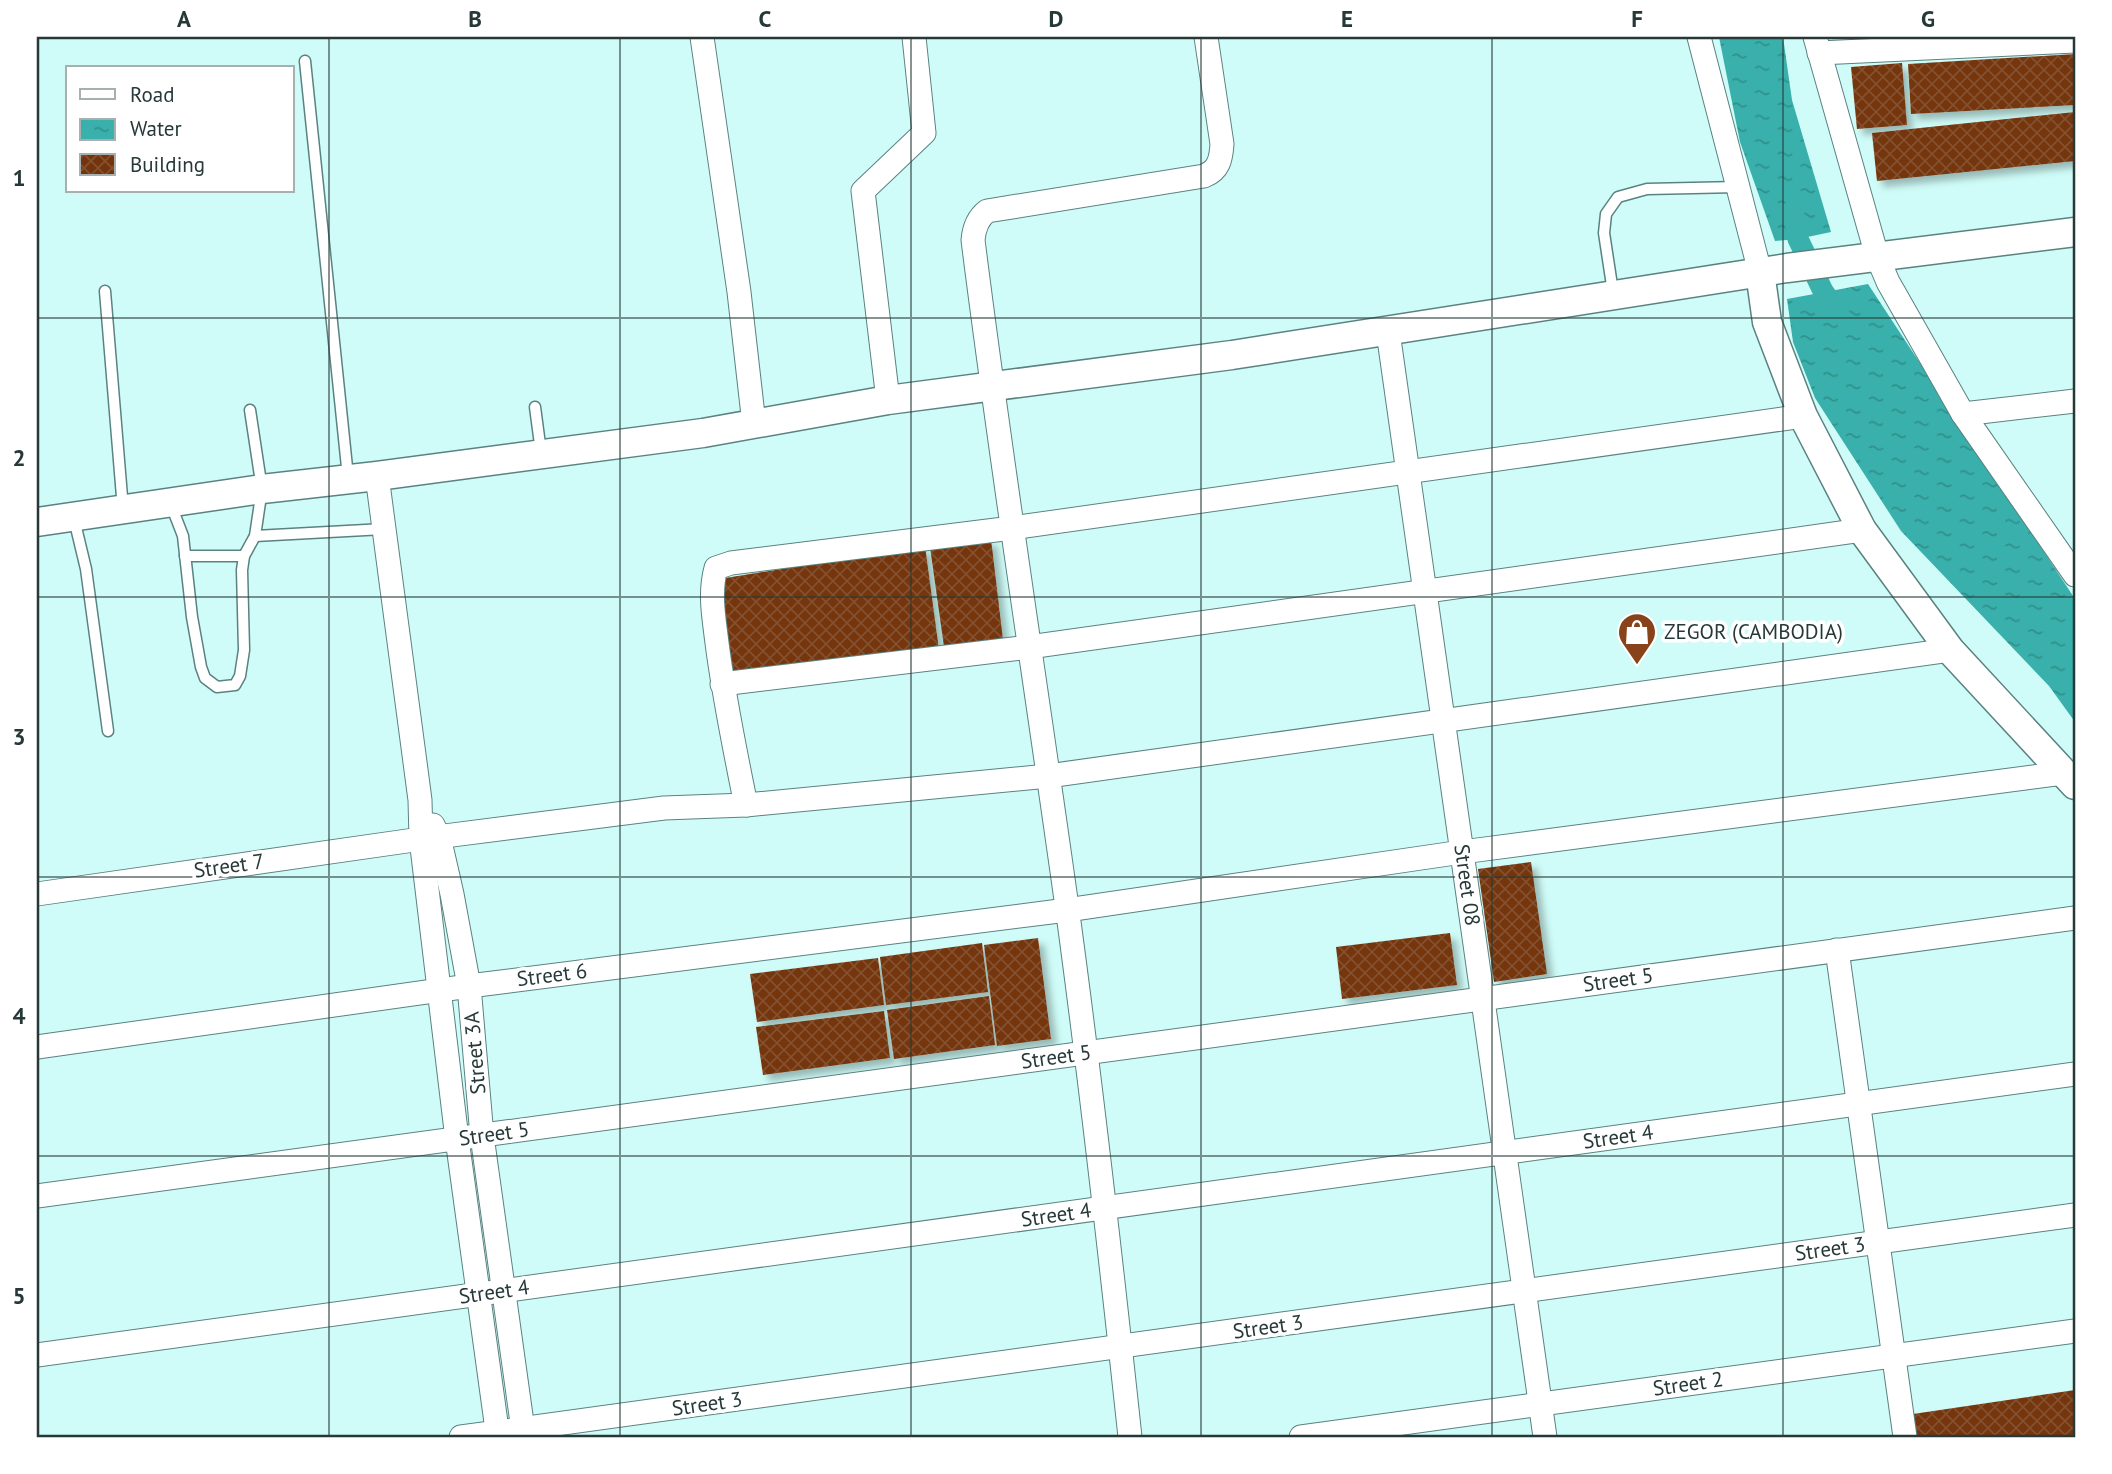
<svg xmlns="http://www.w3.org/2000/svg" width="2112" height="1474" font-family="'PT Sans',sans-serif">
	<style>
		.water { fill: url(#water-ripples) }
		.lines { fill: none; stroke-linecap: round; stroke-linejoin: round }
		.canal { stroke: #39b0ab; stroke-width: 21 }
		.building { fill: url(#building-cross-hatch); filter: url(#shadow) }
		.service-casing { stroke: #5a8280; stroke-width: 13 }
		.minor-casing { stroke: #5a8280; stroke-width: 25 }
		.tertiary-casing { stroke: #5a8280; stroke-width: 31 }
		.service { stroke: #fff; stroke-width: 10 }
		.minor { stroke: #fff; stroke-width: 23 }
		.tertiary { stroke: #fff; stroke-width: 28 }
		.grid { fill: none; stroke: #263837; stroke-width: 2; stroke-opacity: 0.55 }
		.labels { text-anchor: middle; stroke-width: 7; stroke-linejoin: round; paint-order: stroke }
		.poi-label { font-size: 21px; fill: #263837; stroke: #fff; text-anchor: start }
		.street-label { font-size: 21px; fill: #263837; stroke: #fff }
		.neatline { fill: none; stroke: #263837; stroke-width: 2.5 }
		.grid-label { font-size: 23px; text-anchor: middle; font-weight: bold; fill: #263837 }
	</style>
	<defs>
		<pattern id="water-ripples" width="26" height="14" patternUnits="userSpaceOnUse" patternTransform="scale(1.75)"><rect width="26" height="14" fill="#39b0ab"/><path d="M2 4q2-2 4 0t4 0M15 11q2-2 4 0t4 0" fill="none" stroke="#30908c"/></pattern>
		<pattern id="building-cross-hatch" width="8" height="8" patternUnits="userSpaceOnUse" patternTransform="scale(1.75)"><rect width="8" height="8" fill="#74340b"/><path d="M0 0l8 8M0 8l8-8" fill="none" stroke="#835130"/></pattern>
		<filter id="shadow"><feDropShadow dx="6" dy="6" stdDeviation="3.5" flood-color="#0004"/></filter>
	</defs>
	<rect width="100%" height="100%" fill="#cffcf8"/>
	<!-- water -->
	<g class="water">
		<path d="M1719 37H1783L1792 100 1831 232 1798 239 1775 241 1740 142Z"/>
		<path d="M1868 284 2075 599V722L2049 686 1901 531 1815 398 1793 342 1787 299Z"/>
	</g>
	<g class="lines">
		<!-- canal -->
		<path class="canal" d="M1793 210 1798 239 1823 291 1839 314"/>
	</g>
	<!-- building -->
	<g class="building">
		<path d="M2075 54V105L1911 114 1908 64Z"/>
		<path d="M1902 63 1907 125 1857 129 1851 67Z"/>
		<path d="M2075 112V161L1877 181 1872 133Z"/>
		<path d="M991 539 1003 640 944 647 930 547Z"/>
		<path d="M925 546 939 650 728 671 719 579Z"/>
		<path d="M1531 862 1547 974 1494 982 1478 869Z"/>
		<path d="M1450 933 1457 985 1342 999 1336 947Z"/>
		<path d="M1038 938 1051 1039 997 1046 984 945Z"/>
		<path d="M982 943 988 992 886 1005 880 957Z"/>
		<path d="M878 958 884 1005 757 1022 750 974Z"/>
		<path d="M989 996 995 1045 894 1059 887 1010Z"/>
		<path d="M884 1011 890 1058 763 1075 756 1027Z"/>
		<path d="M2075 1390V1437H1916L1913 1414Z"/>
	</g>
	<g class="lines">
		<defs>
			<g id="service">
				<path d="M305 61 348 477"/>
				<path d="M105 291 123 509"/>
				<path d="M1613 292 1604 233 1606 214 1618 197 1647 189 1738 187"/>
				<path d="M535 407 541 452"/>
				<path d="M171 505 183 536 192 617 201 667 205 678 217 687 235 685 240 676 244 650 242 570 244 556 255 536 262 489 250 410"/>
				<path d="M74 519 86 569 108 731"/>
				<path d="M255 536 384 529"/>
				<path d="M185 556H244"/>
			</g>
			<g id="minor">
				<path d="M702 37 739 292 754 424"/>
				<path d="M1699 37 1760 272"/>
				<path d="M1815 37 1877 256 1888 282 1963 414 2075 575"/>
				<path d="M1819 53 2075 41"/>
				<path d="M1388 332 1545 1437"/>
				<path d="M888 400 863 191 924 133 914 37"/>
				<path d="M1963 414 2075 401"/>
				<path d="M377 476 420 800 421 839 457 1139 498 1437"/>
				<path d="M722 684 1029 647 1862 530"/>
				<path d="M746 805C735 751 724 698 717 643 714 618 709 593 716 568L731 563 1012 528 1803 416"/>
				<path d="M433 825 439 837 452 894 469 986 482 1136 524 1437"/>
				<path d="M37 894 421 839 664 808 746 805 1048 776 1950 650"/>
				<path d="M1837 950 1905 1437"/>
				<path d="M37 1047 469 986 1067 910 1462 852 2063 773"/>
				<path d="M37 1196 2075 918"/>
				<path d="M37 1355 2075 1074"/>
				<path d="M461 1437 2075 1215"/>
				<path d="M1130 1437C1111 1260 1091 1083 1067 907 1036 685 1001 463 973 240 974 228 978 218 987 211L1204 176C1219 170 1221 159 1222 144L1206 37"/>
				<path d="M1301 1437 2075 1331"/>
			</g>
			<g id="tertiary">
				<path d="M1760 272 1767 322 1803 416 1862 530 1950 650 2075 785"/>
				<path d="M37 522 262 489 377 476 703 433 888 400 1232 355 1787 268 2075 232"/>
			</g>
		</defs>
		<!-- service casing -->
		<use href="#service" class="service-casing"/>
		<!-- minor casing -->
		<use href="#minor" class="minor-casing"/>
		<!-- tertiary casing -->
		<use href="#tertiary" class="tertiary-casing"/>
		<!-- service -->
		<use href="#service" class="service"/>
		<!-- minor -->
		<use href="#minor" class="minor"/>
		<!-- tertiary -->
		<use href="#tertiary" class="tertiary"/>
	</g>
	<!-- grid -->
	<path class="grid" d="M329 37V1437M620 37V1437M911 37V1437M1201 37V1437M1492 37V1437M1783 37V1437M37 318H2075M37 597H2075M37 877H2075M37 1156H2075"/>
	<!-- icons -->
	<defs>
		<symbol id="shop-pin" viewBox="-11 -11 22 30"><path d="M0 17L-7.5 6A9.5 9.5 0 1 1 7.5 6Z" fill="#89431b" stroke="#fff"/><path d="M-5-2.5h2.3a2.7 3.5 0 0 1 5.4 0H5L5.5 6h-11ZM-1.5-2.5h3a1.5 2.3 0 0 0-3 0Z" fill="#fff"/></symbol>
	</defs>
	<g fill-rule="evenodd">
		<use href="#shop-pin" x="1615" y="610" width="44" height="60"/>
	</g>
	<g class="labels">
		<!-- poi labels -->
		<g class="poi-label">
			<text x="1664" y="639">ZEGOR (CAMBODIA)</text>
		</g>
		<!-- street labels -->
		<g class="street-label">
			<text transform="translate(229 866) rotate(-8)" y="7">Street 7</text>
			<text transform="translate(1467 885) rotate(82)" y="7">Street 08</text>
			<text transform="translate(552 975) rotate(-7)" y="7">Street 6</text>
			<text transform="translate(1618 980) rotate(-8)" y="7">Street 5</text>
			<text transform="translate(475 1053) rotate(-95)" y="7">Street 3A</text>
			<text transform="translate(1056 1057) rotate(-8)" y="7">Street 5</text>
			<text transform="translate(494 1134) rotate(-8)" y="7">Street 5</text>
			<text transform="translate(1618 1137) rotate(-8)" y="7">Street 4</text>
			<text transform="translate(1056 1215) rotate(-8)" y="7">Street 4</text>
			<text transform="translate(1830 1249) rotate(-8)" y="7">Street 3</text>
			<text transform="translate(494 1292) rotate(-8)" y="7">Street 4</text>
			<text transform="translate(1268 1327) rotate(-8)" y="7">Street 3</text>
			<text transform="translate(1688 1384) rotate(-8)" y="7">Street 2</text>
			<text transform="translate(707 1404) rotate(-8)" y="7">Street 3</text>
		</g>
	</g>
	<!-- border -->
	<rect width="2112" height="1474" fill="none" stroke="#ffffff" stroke-width="77"/>
	<!-- legend -->
	<rect x="66" y="66" width="228" height="126" fill="#ffffff" stroke="#a8afaf" stroke-width="2"/>
	<rect x="80" y="89" width="35" height="10" fill="#ffffff" stroke="#a8afaf" stroke-width="2"/>
	<text x="130" y="102" font-size="21" fill="#263837">Road</text>
	<rect x="80" y="119" width="35" height="21" fill="url(#water-ripples)" stroke="#a8afaf" stroke-width="2"/>
	<text x="130" y="136" font-size="21" fill="#263837">Water</text>
	<rect x="80" y="154" width="35" height="21" fill="url(#building-cross-hatch)" stroke="#a8afaf" stroke-width="2"/>
	<text x="130" y="172" font-size="21" fill="#263837">Building</text>
	<rect x="38" y="38" width="2036" height="1398" class="neatline"/>
	<g class="grid-label">
		<text x="184" y="27">A</text>
		<text x="475" y="27">B</text>
		<text x="765" y="27">C</text>
		<text x="1056" y="27">D</text>
		<text x="1347" y="27">E</text>
		<text x="1637" y="27">F</text>
		<text x="1928" y="27">G</text>
		<text x="19" y="186">1</text>
		<text x="19" y="466">2</text>
		<text x="19" y="745">3</text>
		<text x="19" y="1024">4</text>
		<text x="19" y="1304">5</text>
	</g>
</svg>
